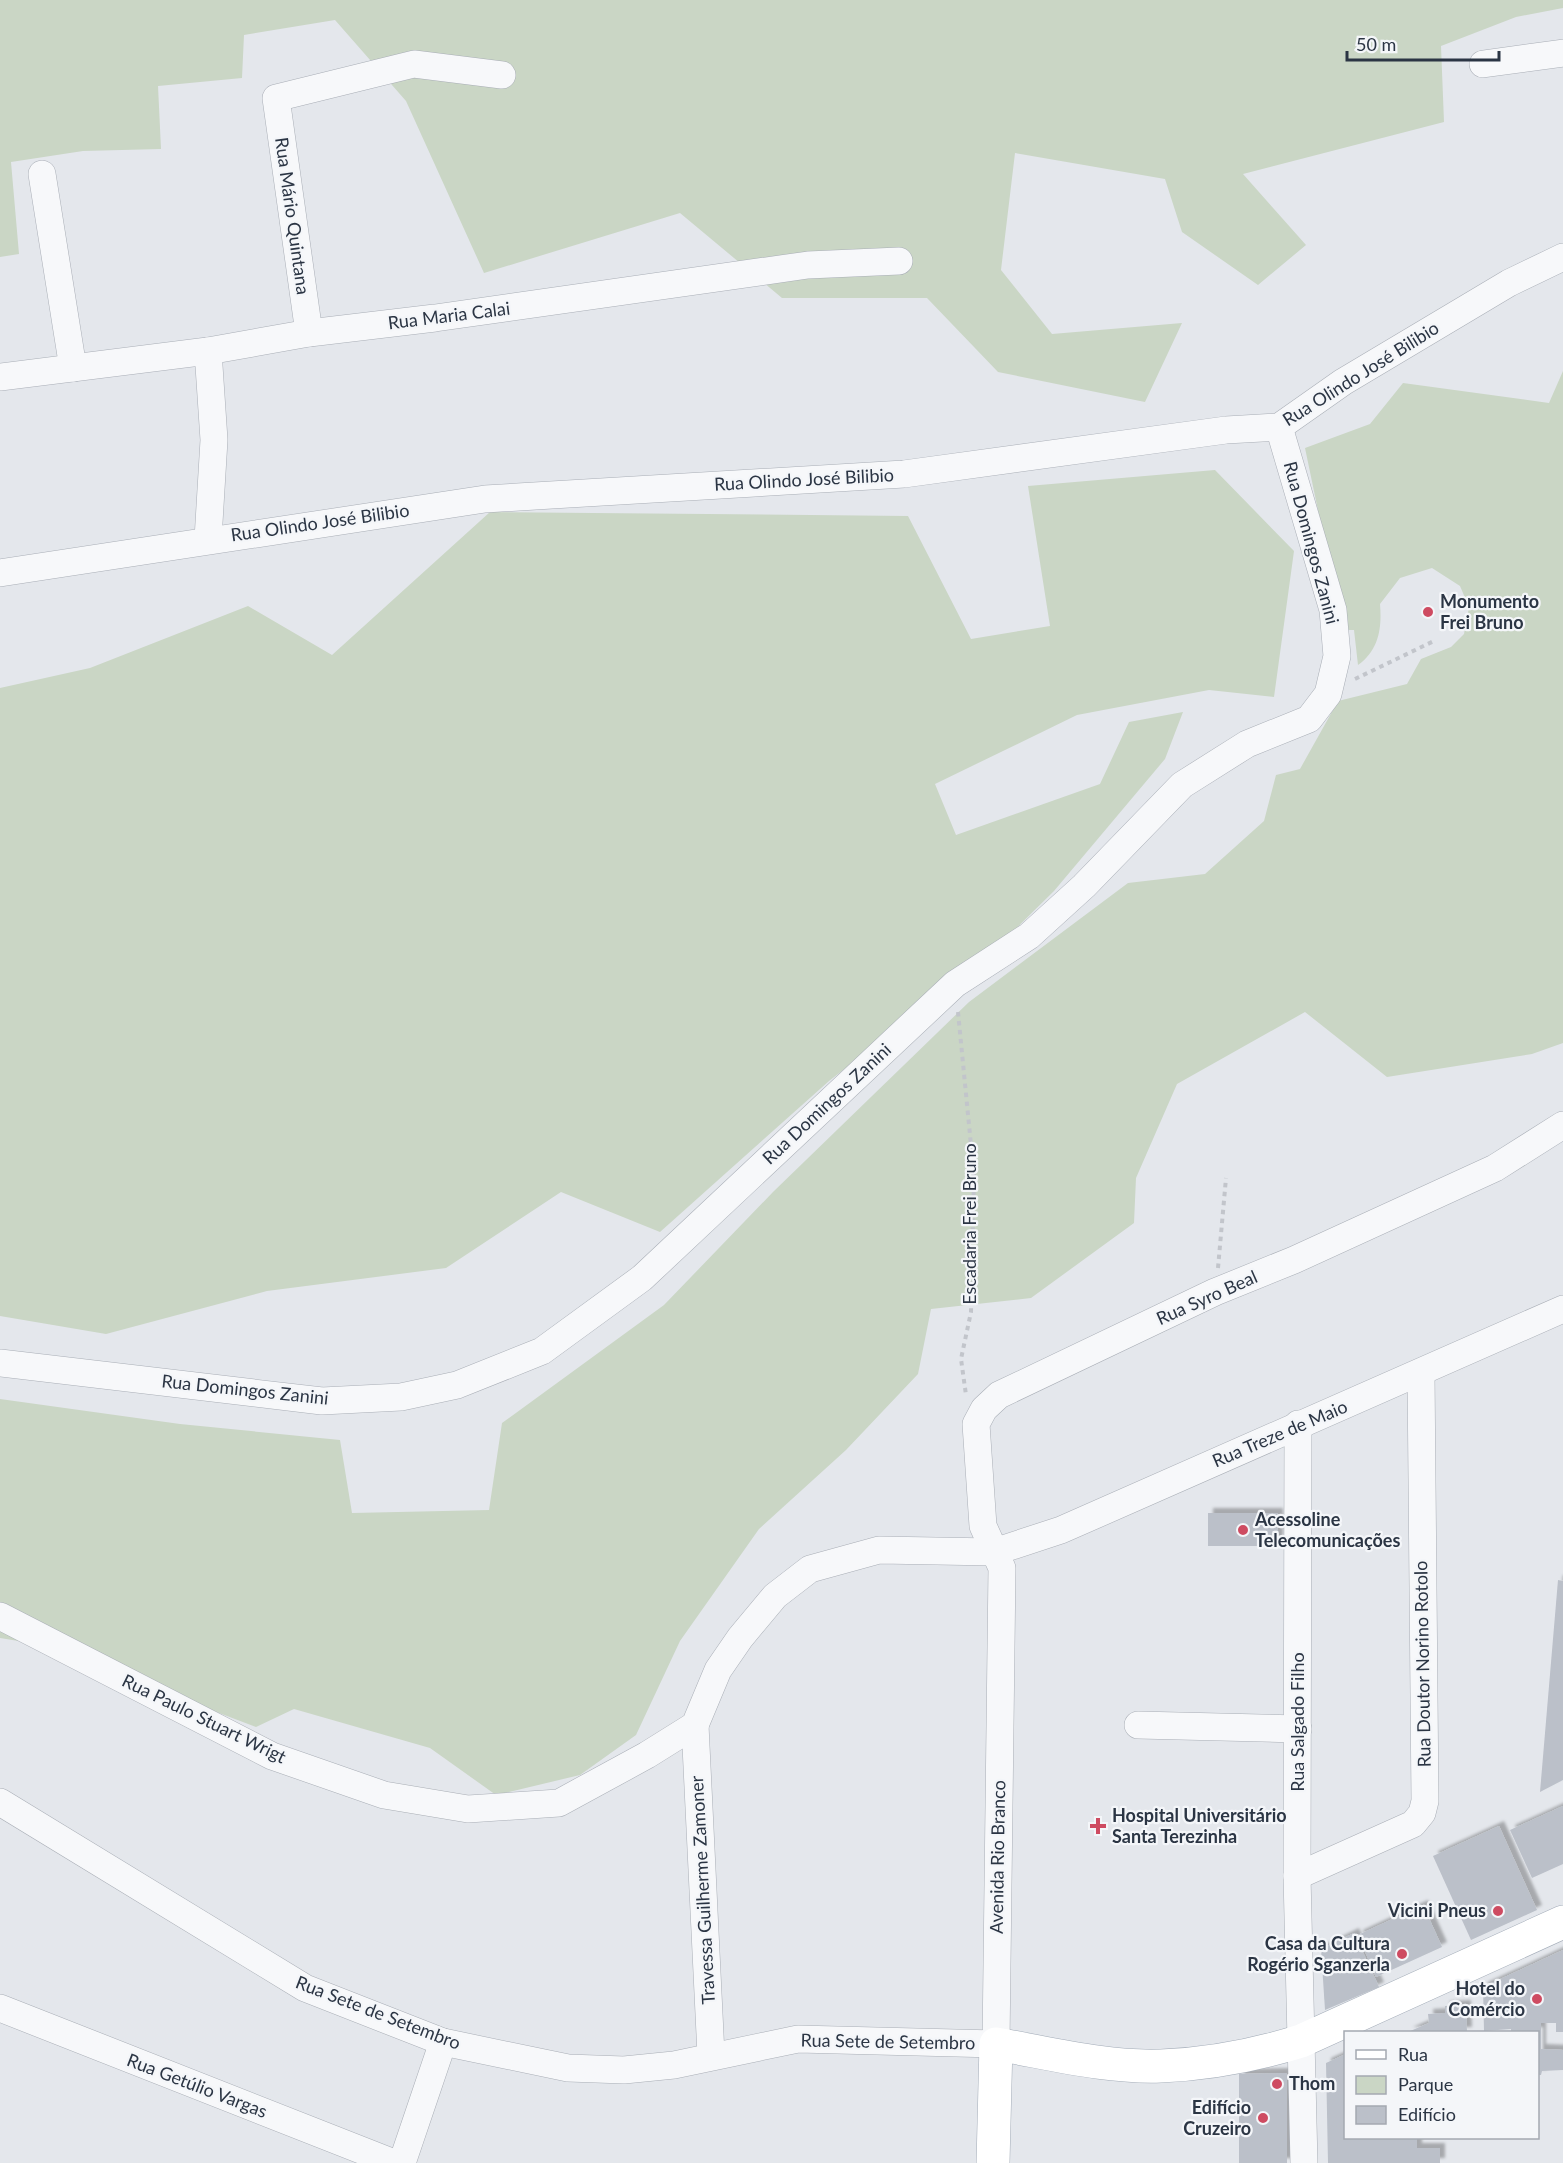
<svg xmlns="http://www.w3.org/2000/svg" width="1563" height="2163" font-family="Lato,sans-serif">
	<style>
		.green { fill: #cad6c5 }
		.building { fill: #bbc0c9; filter: url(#shadow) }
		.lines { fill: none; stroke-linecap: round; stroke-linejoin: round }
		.minor-casing { stroke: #a9aeb6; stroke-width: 28 }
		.major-casing { stroke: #a3acb8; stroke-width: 34 }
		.path { stroke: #c2c5cb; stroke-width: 4; stroke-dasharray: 4.5 4.5; stroke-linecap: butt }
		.minor { stroke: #f7f8fa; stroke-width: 27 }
		.major { stroke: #fff; stroke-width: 33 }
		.poi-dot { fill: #ce4b61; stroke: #f4f6f9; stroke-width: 2 }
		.labels { text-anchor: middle; stroke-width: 4.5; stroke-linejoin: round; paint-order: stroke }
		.street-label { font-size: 18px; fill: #2b3544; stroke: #f4f6f9 }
		.poi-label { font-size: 18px; font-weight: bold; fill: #2b3544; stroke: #f4f6f9; text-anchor: start }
	</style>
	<defs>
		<filter id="shadow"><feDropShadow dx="5" dy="-5" stdDeviation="1.5" flood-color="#0004"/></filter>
	</defs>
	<rect width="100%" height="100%" fill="#e4e7ec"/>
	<!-- green -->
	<g class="green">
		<path d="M0 0H1563V8L1516 17 1441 46 1444 122 1243 174 1306 245 1258 285 1182 232 1165 179 1015 153 1001 270 1052 334 1182 323 1145 402 998 372 927 298H782L680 213 484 273 406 101 335 20 244 35 242 78 158 86 161 149 83 151 11 162 19 254 0 257Z"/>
		<path d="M1563 371V1043L1532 1054 1387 1077 1305 1012 1177 1084 1136 1178 1134 1223 1031 1298 931 1309 918 1374 846 1450 759 1529 680 1641 636 1735 580 1775 496 1795 430 1748 294 1709 256 1727 37 1644 0 1638V1399L180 1424 340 1440 352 1513 489 1510 502 1423 664 1305 773 1192 969 1002 1128 883 1205 874 1264 821 1276 775 1300 769 1338 701 1407 684 1421 659 1451 647 1464 634 1469 607 1460 586 1432 568 1400 578 1380 604C1382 628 1379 650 1358 665L1354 630H1343L1305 448 1370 424 1403 383 1549 403Z"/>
		<path d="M1215 470 1294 551 1274 697 1209 690 1077 715 935 784 956 835 1100 784 1129 722 1183 712 1165 759 1054 891 983 961 829 1081 660 1232 561 1192 446 1268 267 1291 106 1334 0 1316V688L90 668 248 606 332 655 490 512 908 516 971 639 1050 626 1028 486Z"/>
	</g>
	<!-- building -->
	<g class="building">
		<rect x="1208" y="1513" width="70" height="33"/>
		<path d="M1558 1580 1563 1581V1780L1540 1792Z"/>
		<path d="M1563 1806V1864L1532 1878 1510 1830Z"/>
		<path d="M1499 1826 1537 1910 1471 1940 1433 1856Z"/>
		<path d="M1423 1905 1442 1947 1376 1977 1358 1935Z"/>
		<path d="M1354 1933 1379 1987 1325 2010 1321 1949Z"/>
		<path d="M1563 1950V2032H1556V2023H1541V2049L1563 2050V2070L1542 2071 1541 2075H1538V2032H1511V2029L1484 2031 1483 1987Z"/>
		<path d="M1466 2005 1467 2032H1408L1429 2023 1428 2014 1445 2013V2006Z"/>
		<path d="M1346 2054V2138H1417V2148H1440V2163H1328L1326 2063Z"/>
		<path d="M1287 2073V2163H1239V2074Z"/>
	</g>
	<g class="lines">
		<defs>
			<g id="minor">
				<path d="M1483 64 1563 53"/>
				<path d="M42 174 73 368"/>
				<path d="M309 333 276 98 414 64 502 75"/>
				<path d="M0 377 208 351 309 333 435 318 808 265 899 261"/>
				<path d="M208 539 214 440 208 351"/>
				<path d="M0 573 485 499 904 474 1226 430 1279 427 1343 382 1509 283 1563 257"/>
				<path d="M0 1363 322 1401 401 1397 457 1385 542 1351 642 1278 955 984 1029 936 1084 886 1182 785 1247 744 1309 719 1328 694 1337 656 1333 610 1279 427"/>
				<path d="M1298 1424 1297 1876 1304 2163"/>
				<path d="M0 1616 272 1756 384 1795 468 1809 559 1803 647 1755 695 1725 718 1670 740 1638 775 1596 810 1569 879 1550 994 1552 1061 1530 1563 1309"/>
				<path d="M695 1725 711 2055"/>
				<path d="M1138 1725 1298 1729"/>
				<path d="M0 1802 305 1988 443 2042 568 2068 624 2070 674 2065 798 2039 996 2044 1002 1568 983 1526 976 1424 984 1409 999 1395 1215 1292 1294 1260 1495 1168 1563 1125"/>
				<path d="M1297 1876 1413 1824 1422 1813 1425 1801 1421 1374"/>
				<path d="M0 2008 394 2163"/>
				<path d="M402 2163 443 2042"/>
			</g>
			<path id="major" d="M993 2163 996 2044C1049 2053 1106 2068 1161 2066 1209 2064 1256 2055 1301 2041L1563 1922"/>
		</defs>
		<!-- minor casing -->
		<use href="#minor" class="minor-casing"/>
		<!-- major casing -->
		<use href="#major" class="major-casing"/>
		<!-- path -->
		<g class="path">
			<path d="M1355 679 1436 640"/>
			<path d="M958 1012 974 1176 971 1312 961 1359 966 1395"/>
			<path d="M1218 1268 1226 1178"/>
		</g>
		<!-- minor -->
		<use href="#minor" class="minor"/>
		<!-- major -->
		<use href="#major" class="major"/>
	</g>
	<!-- markers -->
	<g class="poi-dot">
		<circle cx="1428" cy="612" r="6"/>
		<circle cx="1243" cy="1530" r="6"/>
		<path d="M1095 1817h6v6h6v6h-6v6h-6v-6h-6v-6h6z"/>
		<circle cx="1498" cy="1911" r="6"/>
		<circle cx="1402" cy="1954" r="6"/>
		<circle cx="1537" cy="1999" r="6"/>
		<circle cx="1277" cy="2084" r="6"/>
		<circle cx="1263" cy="2118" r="6"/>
	</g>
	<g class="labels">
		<!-- street labels -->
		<g class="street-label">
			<text transform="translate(292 216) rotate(82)" y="6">Rua Mário Quintana</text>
			<text transform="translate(449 316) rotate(-7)" y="6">Rua Maria Calai</text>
			<text transform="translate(1361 374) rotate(-32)" y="6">Rua Olindo José Bilibio</text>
			<text transform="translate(804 480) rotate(-3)" y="6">Rua Olindo José Bilibio</text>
			<text transform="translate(320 523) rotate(-8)" y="6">Rua Olindo José Bilibio</text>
			<text transform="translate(1311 543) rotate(75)" y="6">Rua Domingos Zanini</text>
			<text transform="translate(827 1104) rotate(-43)" y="6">Rua Domingos Zanini</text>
			<text transform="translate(970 1224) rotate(-90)" y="6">Escadaria Frei Bruno</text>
			<text transform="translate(1207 1298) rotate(-24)" y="6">Rua Syro Beal</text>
			<text transform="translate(245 1390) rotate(6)" y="6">Rua Domingos Zanini</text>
			<text transform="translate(1280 1434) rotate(-23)" y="6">Rua Treze de Maio</text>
			<text transform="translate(1423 1664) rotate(-91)" y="6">Rua Doutor Norino Rotolo</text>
			<text transform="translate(204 1719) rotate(26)" y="6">Rua Paulo Stuart Wrigt</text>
			<text transform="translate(1298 1722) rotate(-90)" y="6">Rua Salgado Filho</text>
			<text transform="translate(998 1857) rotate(-89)" y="6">Avenida Rio Branco</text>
			<text transform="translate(703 1890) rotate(-93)" y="6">Travessa Guilherme Zamoner</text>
			<text transform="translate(378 2013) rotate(21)" y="6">Rua Sete de Setembro</text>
			<text transform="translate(888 2042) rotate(1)" y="6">Rua Sete de Setembro</text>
			<text transform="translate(197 2086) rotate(21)" y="6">Rua Getúlio Vargas</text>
		</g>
		<!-- poi labels -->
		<g class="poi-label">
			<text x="1440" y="608">Monumento<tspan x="1440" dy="21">Frei Bruno</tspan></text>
			<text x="1255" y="1526">Acessoline<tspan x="1255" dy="21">Telecomunicações</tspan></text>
			<text x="1112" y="1822">Hospital Universitário<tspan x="1112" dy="21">Santa Terezinha</tspan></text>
			<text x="1486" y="1917" text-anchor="end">Vicini Pneus</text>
			<text x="1390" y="1950" text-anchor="end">Casa da Cultura<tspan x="1390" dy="21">Rogério Sganzerla</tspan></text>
			<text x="1525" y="1995" text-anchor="end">Hotel do<tspan x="1525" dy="21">Comércio</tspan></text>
			<text x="1289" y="2090">Thom</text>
			<text x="1251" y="2114" text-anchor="end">Edifício<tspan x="1251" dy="21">Cruzeiro</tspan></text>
		</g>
	</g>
	<!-- legend -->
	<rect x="1344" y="2031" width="195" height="108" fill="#f4f6f9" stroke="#a4a9b1" stroke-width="1.5"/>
	<rect x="1356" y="2050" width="30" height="9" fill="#ffffff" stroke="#a4a9b1" stroke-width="1.5"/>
	<text x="1398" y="2061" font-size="18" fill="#2b3544">Rua</text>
	<rect x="1356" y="2076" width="30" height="18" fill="#cad6c5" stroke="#a4a9b1" stroke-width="1.5"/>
	<text x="1398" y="2091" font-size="18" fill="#2b3544">Parque</text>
	<rect x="1356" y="2106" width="30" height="18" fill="#bbc0c9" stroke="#a4a9b1" stroke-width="1.5"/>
	<text x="1398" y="2121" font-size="18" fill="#2b3544">Edifício</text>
	<!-- scale -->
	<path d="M1347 51v9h152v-9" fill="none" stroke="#2b3544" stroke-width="3"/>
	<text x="1356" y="51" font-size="18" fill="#2b3544" stroke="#f4f6f9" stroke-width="4.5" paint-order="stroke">50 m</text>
</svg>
